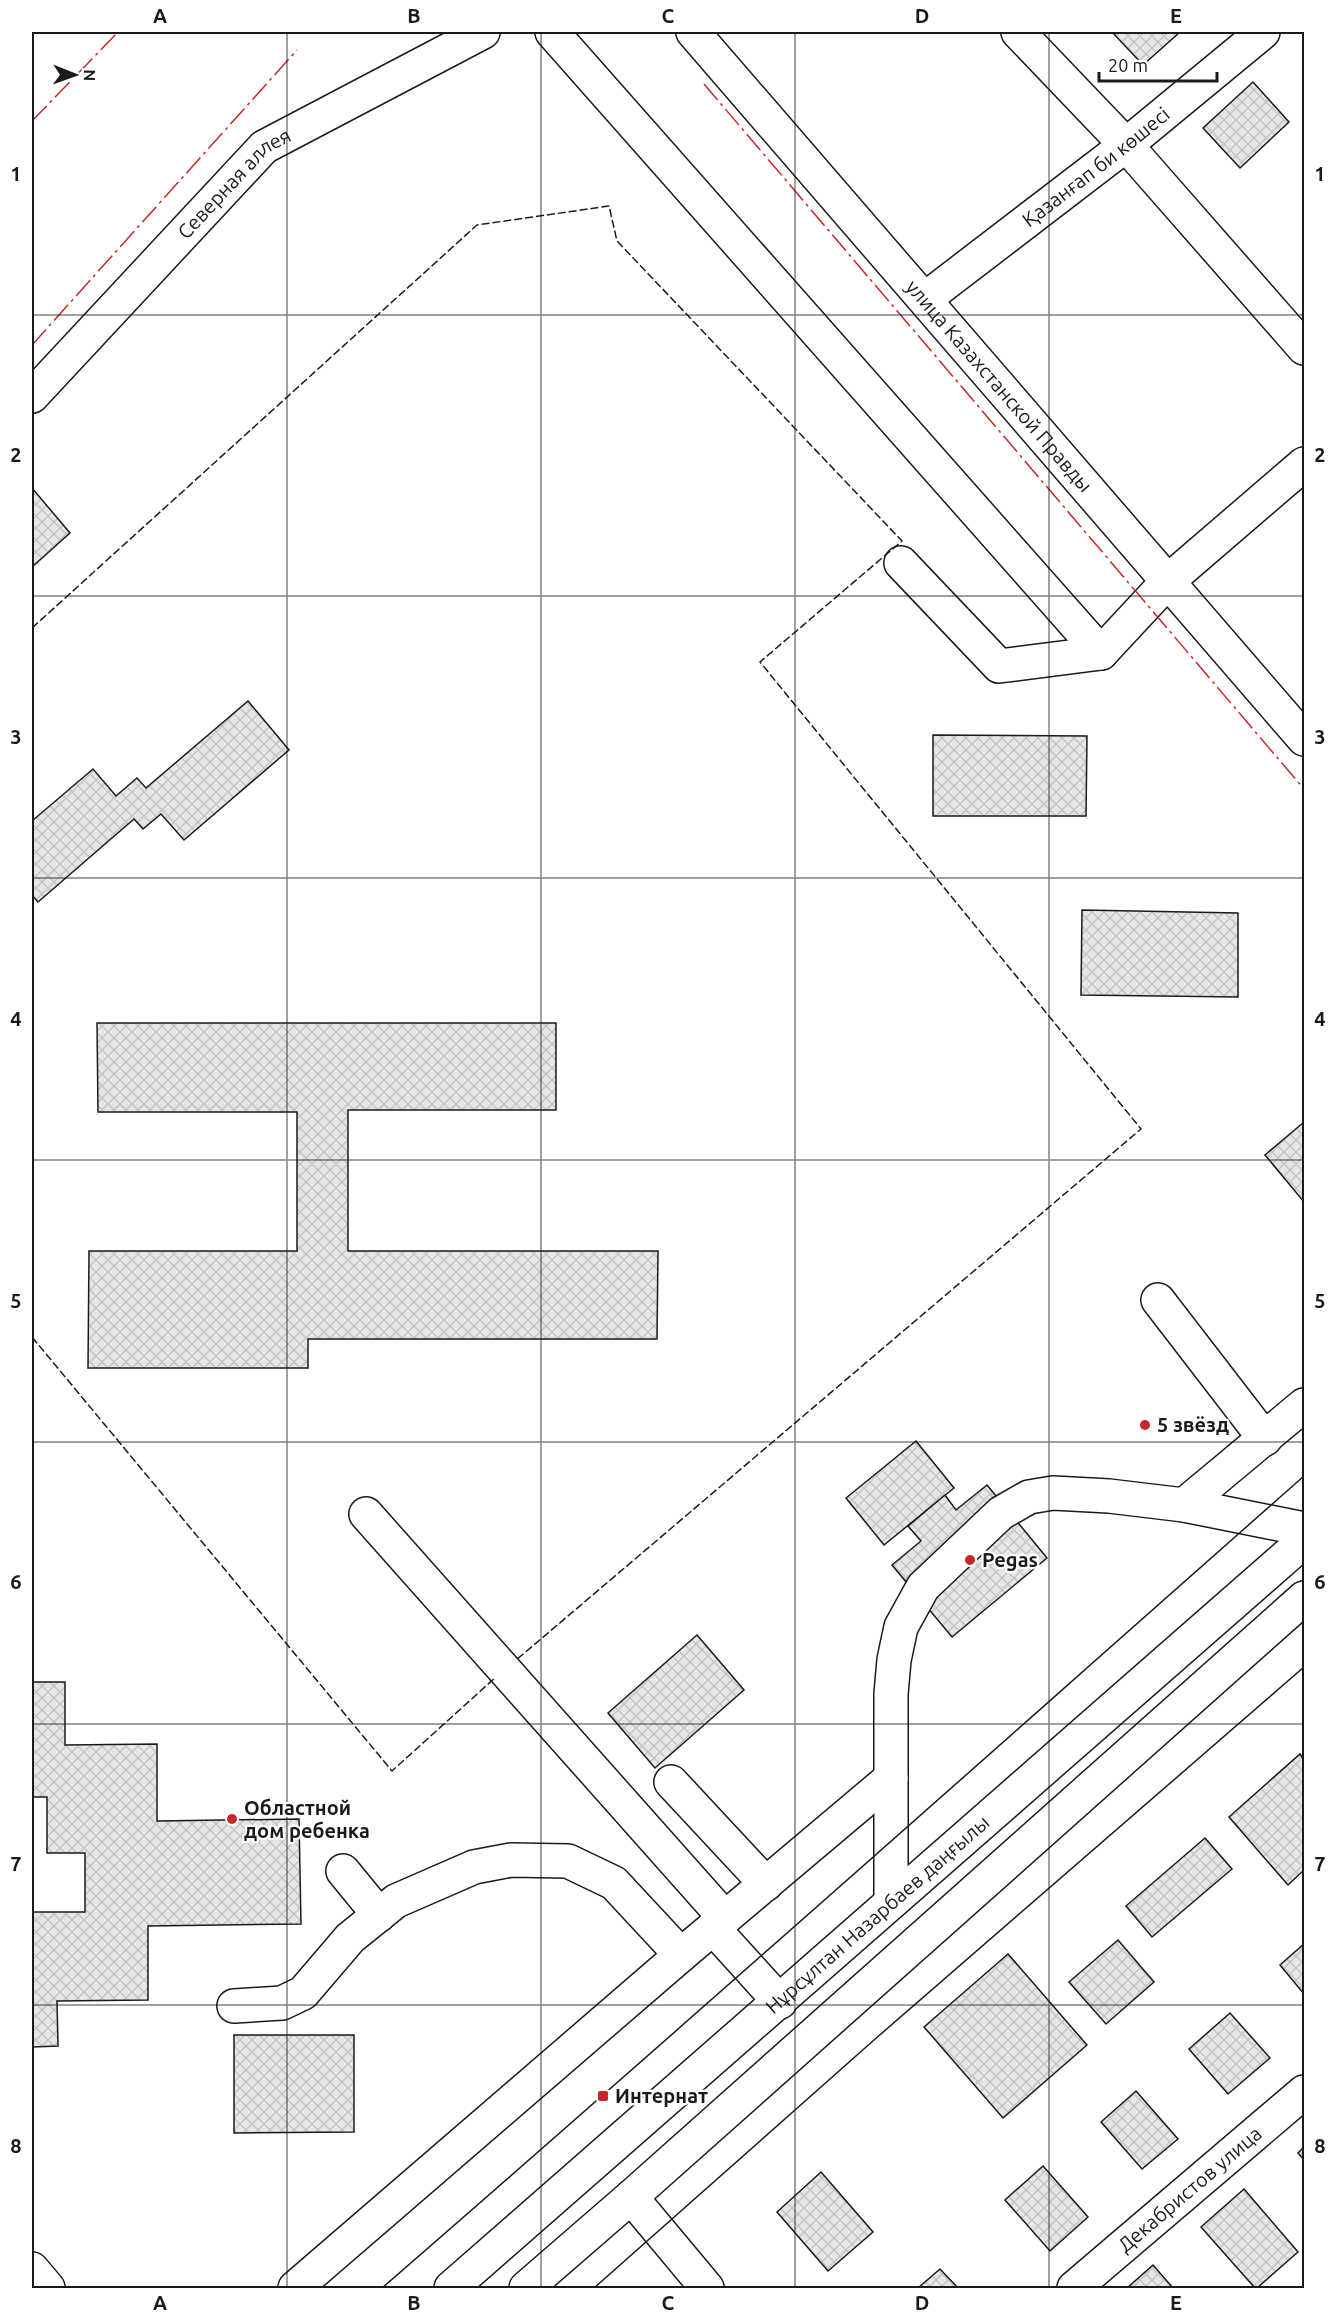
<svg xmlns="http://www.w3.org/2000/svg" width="1336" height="2320" font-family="Ubuntu,sans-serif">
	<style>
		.building { fill: url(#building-cross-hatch); stroke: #1a1a1a; stroke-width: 1.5 }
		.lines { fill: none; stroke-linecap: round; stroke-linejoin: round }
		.minor-casing { stroke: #1a1a1a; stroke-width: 36 }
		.major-casing { stroke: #1a1a1a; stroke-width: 36 }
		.minor { stroke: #fff; stroke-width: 33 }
		.major { stroke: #fff; stroke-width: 33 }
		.tram { stroke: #1a1a1a; stroke-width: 1.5 }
		.fence { stroke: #1a1a1a; stroke-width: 1.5; stroke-dasharray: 8 3; stroke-linecap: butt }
		.power { stroke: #c62828; stroke-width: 1.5; stroke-dasharray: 21 4.5 3 4.5; stroke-linecap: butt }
		.grid { fill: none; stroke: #1a1a1a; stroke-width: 1.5; stroke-opacity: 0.55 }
		.poi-dot { fill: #c62828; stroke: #fff; stroke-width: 2 }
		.labels { text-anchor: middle; stroke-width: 4.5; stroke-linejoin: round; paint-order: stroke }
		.street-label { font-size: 20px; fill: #1a1a1a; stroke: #fff }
		.poi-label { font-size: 20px; font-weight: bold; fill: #1a1a1a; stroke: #fff; text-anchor: start }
		.neatline { fill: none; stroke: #1a1a1a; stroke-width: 2 }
		.grid-label { font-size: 20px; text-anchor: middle; font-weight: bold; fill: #1a1a1a }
	</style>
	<defs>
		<pattern id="building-cross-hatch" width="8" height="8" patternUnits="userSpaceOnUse" patternTransform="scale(1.5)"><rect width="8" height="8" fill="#e6e6e6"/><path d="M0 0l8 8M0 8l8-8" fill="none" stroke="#c5c5c5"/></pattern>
	</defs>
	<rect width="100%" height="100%" fill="#fff"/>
	<!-- building -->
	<g class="building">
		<path d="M1112 32H1180L1143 65Z"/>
		<path d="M1253 82 1289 122 1240 168 1203 128Z"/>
		<path d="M32 488 70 533 32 567Z"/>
		<path d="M248 701 289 750 184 840 161 814 143 829 134 819 38 902 32 895V821L93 769 116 796 137 778 146 788Z"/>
		<path d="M933 735 1087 736 1086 816H933Z"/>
		<path d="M1082 910 1238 913V997L1081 995Z"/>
		<path d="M97 1023H556V1110H348V1251H658L657 1339H308V1368H88L89 1251H297V1112H98Z"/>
		<path d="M1304 1122V1202L1265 1155Z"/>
		<path d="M916 1441 954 1488 884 1545 846 1498Z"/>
		<path d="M987 1485 1047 1558 952 1637 892 1565 921 1541 908 1526 945 1495 956 1510Z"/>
		<path d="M697 1635 744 1690 655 1768 608 1713Z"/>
		<path d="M32 1682H65V1745L157 1744V1821L299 1819 301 1924 148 1926V2000L57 2001 58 2046 32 2047V1912H85V1853H47V1797H32Z"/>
		<path d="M1300 1754 1304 1760V1870L1288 1885 1229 1817Z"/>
		<path d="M1205 1838 1232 1869 1152 1937 1126 1906Z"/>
		<path d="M1118 1940 1154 1982 1106 2024 1069 1982Z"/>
		<path d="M1304 1944V1994L1280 1965Z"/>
		<path d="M1008 1954 1087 2045 1003 2118 924 2027Z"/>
		<path d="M1230 2013 1270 2058 1228 2094 1189 2049Z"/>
		<path d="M234 2035H354V2132L234 2133Z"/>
		<path d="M1136 2091 1178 2139 1142 2169 1101 2122Z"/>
		<path d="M1304 2147V2160L1298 2153Z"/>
		<path d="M1043 2166 1088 2217 1050 2251 1005 2200Z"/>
		<path d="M821 2172 873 2232 828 2271 777 2212Z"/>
		<path d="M1244 2189 1298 2252 1257 2288H1255L1201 2227Z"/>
		<path d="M1153 2265 1173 2288H1127Z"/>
		<path d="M940 2269 958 2288H918Z"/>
	</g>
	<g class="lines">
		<defs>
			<g id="minor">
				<path d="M552 32 1101 653"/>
				<path id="s1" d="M693 32 1304 739"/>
				<path d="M1018 32 1126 145 1304 348"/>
				<path id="s2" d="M925 299 1126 145 1263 32"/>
				<path id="s3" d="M32 396 264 147 483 32"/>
				<path d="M901 563 999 666 1101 653 1168 581 1304 464"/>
				<path d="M1158 1300 1265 1439"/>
				<path d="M1184 1505 1304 1405"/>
				<path d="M366 1514 725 1918"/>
				<path d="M671 1782 766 1884"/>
				<path d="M343 1871 379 1915"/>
				<path d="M891 1901V1694L894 1660 901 1627 923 1587 1001 1513 1029 1497 1053 1493 1109 1496 1184 1505 1304 1529"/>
				<path d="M713 1928 780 2002"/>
				<path d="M234 2006 282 2003 303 1993 350 1938 396 1901 474 1867 511 1860 568 1861 614 1883 681 1955"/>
				<path d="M631 2197 707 2288"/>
				<path d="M32 2269 48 2288"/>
				<path d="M295 2288 681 1955 891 1778"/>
				<path id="s4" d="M1074 2288 1304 2092"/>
			</g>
			<g id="major">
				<path id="s5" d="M451 2288 1304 1541"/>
				<path d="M526 2288 631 2197 1304 1598"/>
			</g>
		</defs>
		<!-- minor casing -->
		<use href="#minor" class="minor-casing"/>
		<!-- major casing -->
		<use href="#major" class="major-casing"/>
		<!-- minor -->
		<use href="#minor" class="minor"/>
		<!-- major -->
		<use href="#major" class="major"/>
		<!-- tram -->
		<g class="tram">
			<path d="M382 2288C691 2020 997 1747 1304 1476"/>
			<path d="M594 2288 874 2040 1304 1667"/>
		</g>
		<!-- fence -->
		<g class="fence">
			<path d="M32 628 477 225 609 206 617 241 902 541 760 662 1141 1129 515 1661"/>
			<path d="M32 1337 392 1771 496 1677"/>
		</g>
		<!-- power -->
		<g class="power">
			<path d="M704 84 1304 789"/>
			<path d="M32 121 118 32"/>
			<path d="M32 345 297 50"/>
		</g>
	</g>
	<!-- grid -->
	<path class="grid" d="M287 32V2288M541 32V2288M795 32V2288M1049 32V2288M32 315H1304M32 596H1304M32 878H1304M32 1160H1304M32 1442H1304M32 1724H1304M32 2005H1304"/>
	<!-- markers -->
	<g class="poi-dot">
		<circle cx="1145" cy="1425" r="6"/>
		<circle cx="970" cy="1560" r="6"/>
		<circle cx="232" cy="1819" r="6"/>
		<rect x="597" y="2090" width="12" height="12" rx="3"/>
	</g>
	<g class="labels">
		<!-- street labels -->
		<g class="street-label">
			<text dy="7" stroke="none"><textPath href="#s2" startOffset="216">Қазанғап би көшесі</textPath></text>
			<text dy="7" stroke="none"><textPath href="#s3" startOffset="294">Северная аллея</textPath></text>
			<text dy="7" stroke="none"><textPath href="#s1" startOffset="468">улица Казахстанской Правды</textPath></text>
			<text dy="7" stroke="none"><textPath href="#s5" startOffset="567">Нұрсұлтан Назарбаев даңғылы</textPath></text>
			<text dy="7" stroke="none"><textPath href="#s4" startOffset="152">Декабристов улица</textPath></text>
		</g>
		<!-- poi labels -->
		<g class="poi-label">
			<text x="1157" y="1432">5 звёзд</text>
			<text x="982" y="1567">Pegas</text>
			<text x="244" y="1815">Областной<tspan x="244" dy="23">дом ребенка</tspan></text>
			<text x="615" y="2103">Интернат</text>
		</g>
	</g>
	<!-- border -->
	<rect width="1336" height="2320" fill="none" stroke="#ffffff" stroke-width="66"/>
	<!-- north arrow -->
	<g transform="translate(75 75) rotate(91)" stroke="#ffffff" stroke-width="4.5" paint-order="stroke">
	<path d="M0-4.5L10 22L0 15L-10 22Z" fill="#1a1a1a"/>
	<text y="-9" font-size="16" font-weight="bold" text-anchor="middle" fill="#1a1a1a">N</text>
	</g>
	<!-- scale -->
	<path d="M1099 72v9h118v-9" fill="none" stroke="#1a1a1a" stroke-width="3"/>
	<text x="1108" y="72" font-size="18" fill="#1a1a1a" stroke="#ffffff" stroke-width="4.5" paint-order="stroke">20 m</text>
	<rect x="33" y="33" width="1270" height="2254" class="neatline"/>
	<g class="grid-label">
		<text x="160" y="23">A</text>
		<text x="414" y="23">B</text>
		<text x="668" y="23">C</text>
		<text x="922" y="23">D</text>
		<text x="1176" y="23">E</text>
		<text x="16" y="181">1</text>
		<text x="1320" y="181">1</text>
		<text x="16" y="462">2</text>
		<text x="1320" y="462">2</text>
		<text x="16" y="744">3</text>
		<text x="1320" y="744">3</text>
		<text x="16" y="1026">4</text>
		<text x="1320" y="1026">4</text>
		<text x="16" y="1308">5</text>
		<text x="1320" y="1308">5</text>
		<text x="16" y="1589">6</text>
		<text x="1320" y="1589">6</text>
		<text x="16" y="1871">7</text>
		<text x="1320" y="1871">7</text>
		<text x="16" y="2153">8</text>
		<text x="1320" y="2153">8</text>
		<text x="160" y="2310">A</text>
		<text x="414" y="2310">B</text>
		<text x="668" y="2310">C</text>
		<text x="922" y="2310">D</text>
		<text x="1176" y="2310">E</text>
	</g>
</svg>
